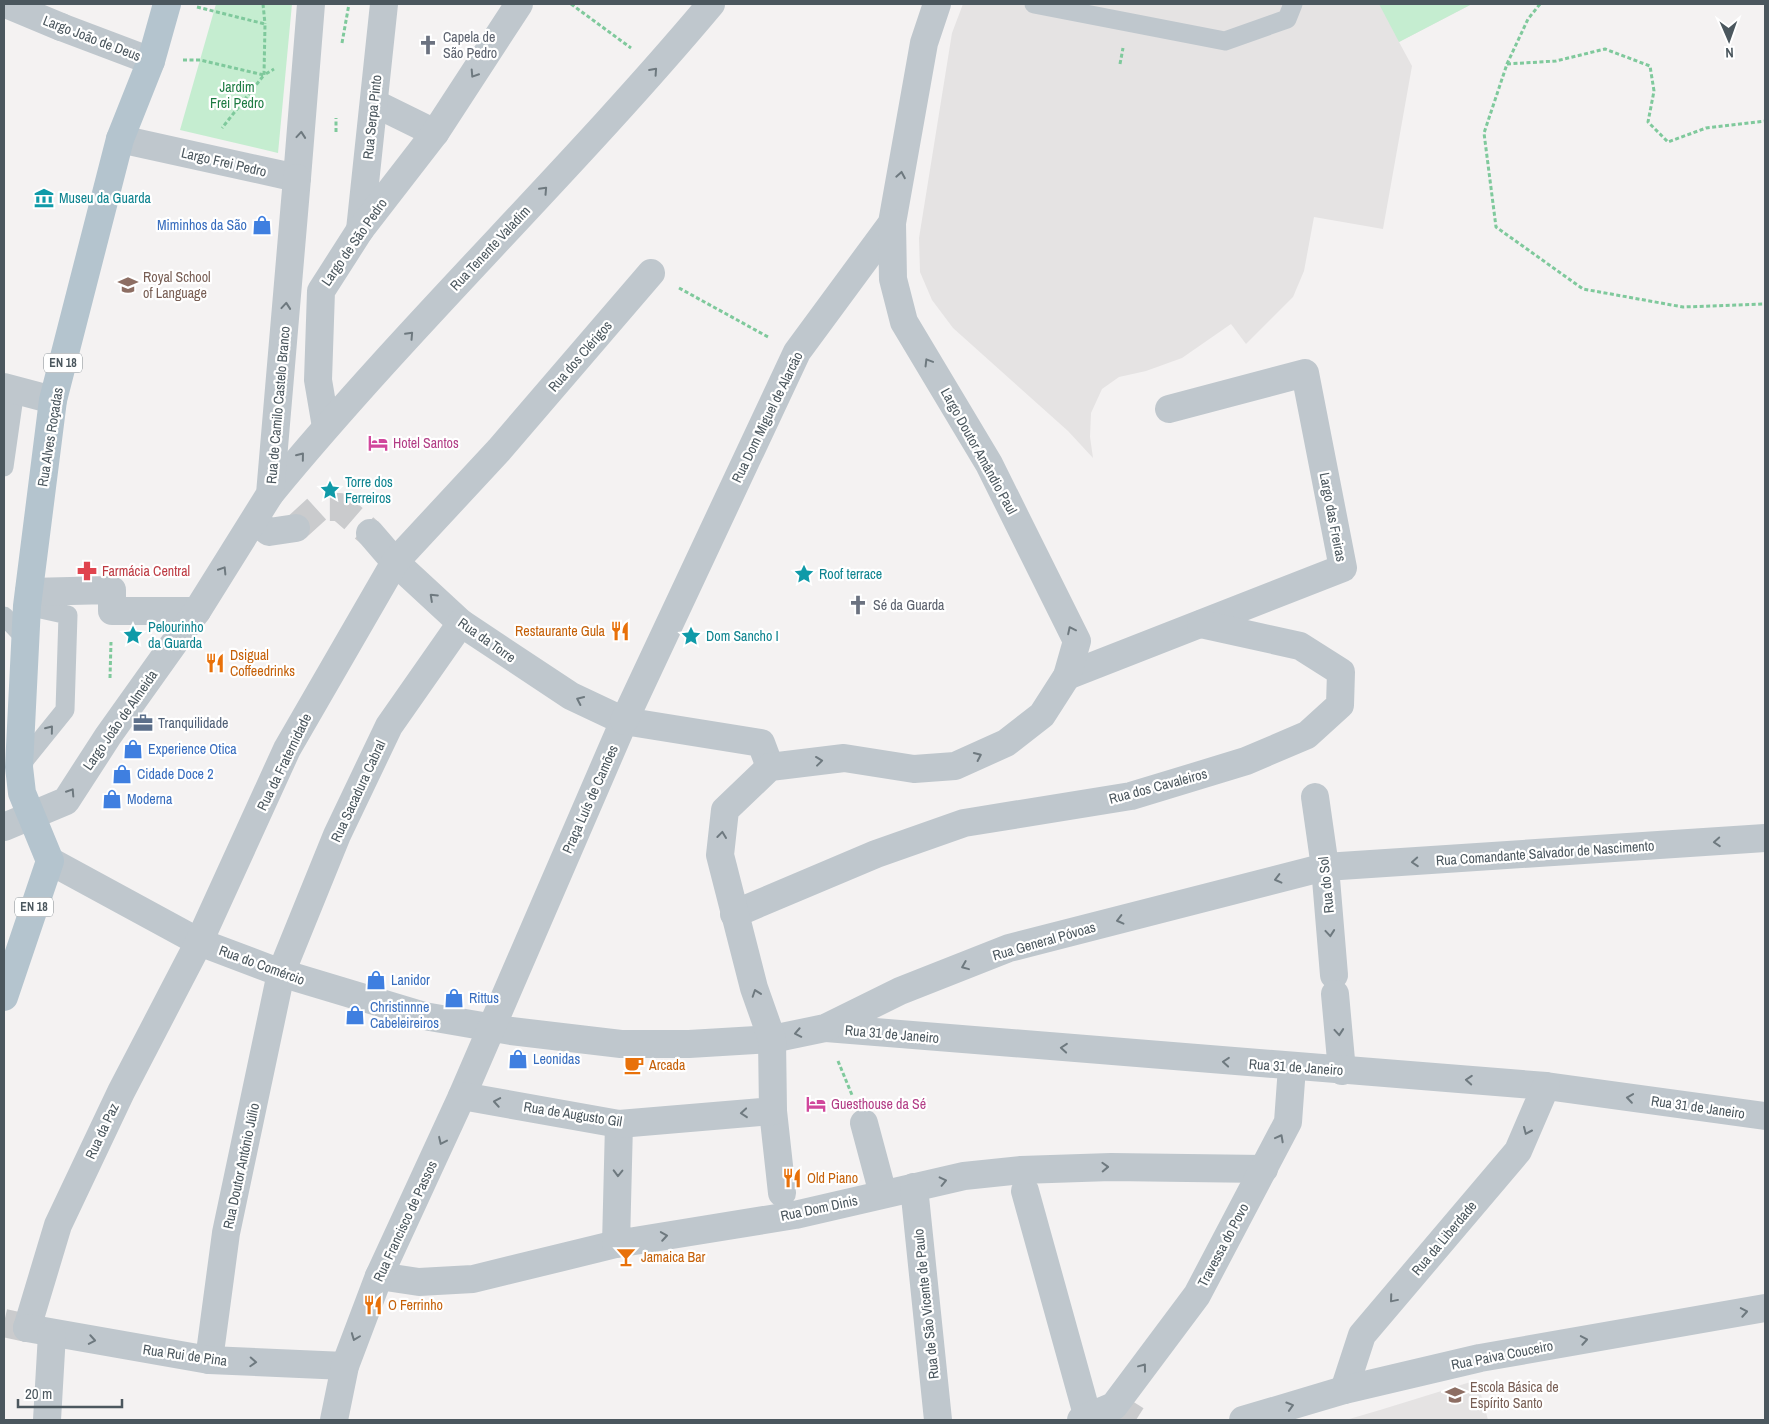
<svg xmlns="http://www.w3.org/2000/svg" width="1769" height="1424" font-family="'Archivo Narrow',sans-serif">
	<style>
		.education { fill: #e5e3e3 }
		.green { fill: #c5edd0 }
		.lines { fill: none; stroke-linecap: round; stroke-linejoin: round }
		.pedestrian-tunnel { stroke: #cacbcd; stroke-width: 28; stroke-dasharray: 28 14; stroke-linecap: butt }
		.minor-tunnel { stroke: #cacbcd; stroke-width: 28; stroke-dasharray: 28 14; stroke-linecap: butt }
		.path { stroke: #7fc99c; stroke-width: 3; stroke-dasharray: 4 2.5; stroke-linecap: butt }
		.service { stroke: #bfc7cd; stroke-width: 19 }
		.pedestrian { stroke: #bfc7cd; stroke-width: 28 }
		.minor { stroke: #bfc7cd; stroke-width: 28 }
		.primary { stroke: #b4c4ce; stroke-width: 28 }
		.oneway { stroke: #6e797f }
		.labels { text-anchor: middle; stroke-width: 4.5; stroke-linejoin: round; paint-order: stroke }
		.shield { fill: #fff; stroke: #81898e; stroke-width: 1 }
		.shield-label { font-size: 12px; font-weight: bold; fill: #4b575e }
		.worship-label { font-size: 14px; fill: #5b616d; stroke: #fff; text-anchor: start }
		.street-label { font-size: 14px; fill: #4b575e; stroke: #fff }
		.park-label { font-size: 14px; fill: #1e7c43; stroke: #fff }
		.culture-label { font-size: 14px; fill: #0d838f; stroke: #fff; text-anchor: start }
		.shop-label { font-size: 14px; fill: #366cbe; stroke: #fff; text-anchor: start }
		.education-label { font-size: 14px; fill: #785e54; stroke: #fff; text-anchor: start }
		.hotel-label { font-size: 14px; fill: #b23c85; stroke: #fff; text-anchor: start }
		.health-label { font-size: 14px; fill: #be3a42; stroke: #fff; text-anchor: start }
		.food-label { font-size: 14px; fill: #c56008; stroke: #fff; text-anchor: start }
		.service-label { font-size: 14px; fill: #4e5e75; stroke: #fff; text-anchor: start }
	</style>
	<rect width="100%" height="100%" fill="#f4f2f2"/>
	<!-- education -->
	<g class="education">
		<path d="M963 4H1472L1399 42 1412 66 1383 229 1314 217 1304 271 1293 297 1246 344 1231 324 1182 358 1146 371 1119 377 1102 389 1091 413 1090 437 1093 458 1068 431 953 328 932 300 920 272 919 238 952 33Z"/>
		<path d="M1477 1380 1488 1420H1346L1380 1410Z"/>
	</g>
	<!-- green -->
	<g class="green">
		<path d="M216 4H292L278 153 180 130Z"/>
		<path d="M1379 4H1472L1399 42Z"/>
	</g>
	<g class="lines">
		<!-- pedestrian-tunnel -->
		<path class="pedestrian-tunnel" d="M296 528 319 507H340L370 533"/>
		<!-- minor-tunnel -->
		<g class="minor-tunnel">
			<path d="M4 1323 27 1328"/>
			<path d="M1114 1406 1136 1420"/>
		</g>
		<!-- path -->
		<g class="path">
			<path d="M263 4 265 24"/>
			<path d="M571 4 631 48"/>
			<path d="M1540 4 1528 19 1507 64 1484 133 1496 227 1583 289 1683 307 1765 304"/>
			<path d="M197 7 265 24 264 75 274 69"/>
			<path d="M342 43 349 4"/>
			<path d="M183 60H200L264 75 222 128"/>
			<path d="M1120 64 1123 48"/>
			<path d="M1507 64 1556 61 1605 49 1650 66 1654 91 1648 122 1668 142 1706 128 1765 121"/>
			<path d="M336 132V118"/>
			<path d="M679 288 770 338"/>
			<path d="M110 678 111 642"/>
			<path d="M838 1061 852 1095"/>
		</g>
		<!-- service -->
		<g class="service">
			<path d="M1034 4 1225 41 1287 19 1293 4"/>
			<path d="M4 467 15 390"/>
			<path d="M4 616 24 637"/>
			<path d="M19 767 65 710 68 615 27 606"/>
		</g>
		<!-- pedestrian -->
		<g class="pedestrian">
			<path d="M61 27 151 61"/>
			<path d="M254 521 269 532 296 528"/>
			<path d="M370 533 395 562 461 623 571 696 624 721 761 743 770 767"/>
			<path d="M29 592 112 590V611H197"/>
			<path d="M50 861 199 942 281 973 424 1016 511 1031 621 1044H689L772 1039"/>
			<path d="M462 1096 624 721"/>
			<path d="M773 1111 782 1193"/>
			<path d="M1025 1191 1088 1418"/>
			<path d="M379 1276 419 1282 473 1279 616 1244"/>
			<path d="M27 1328 58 1225 121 1092 199 942 287 749 395 562 499 450 651 273"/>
			<path d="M209 1360 226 1233 281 973 337 835 389 726 461 623"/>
		</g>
		<!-- minor -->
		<g class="minor">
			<path d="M6 4 61 27"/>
			<path d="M374 103 435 133"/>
			<path d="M120 139 297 178 311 4"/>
			<path d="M360 230 384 4"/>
			<path d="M4 387 53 400"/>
			<path d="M326 427 318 380 321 291 360 230 435 133 519 4"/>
			<path d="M270 494C410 324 570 172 711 4"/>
			<path d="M1067 676 1343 568 1305 373 1169 409"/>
			<path d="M624 721 797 352 892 223 924 43 937 4"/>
			<path d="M1315 797 1325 867 1334 975"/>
			<path d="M4 827 66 801 108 736 197 611 270 494 297 178"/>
			<path d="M734 914 876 854 964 823 1131 796 1246 761 1307 735 1340 705 1341 672 1300 646 1201 624"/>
			<path d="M1335 994 1342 1071"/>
			<path d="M826 1028 1546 1086 1765 1116"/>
			<path d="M772 1039 825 1028 900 991 1009 948 1325 867 1765 838"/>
			<path d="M864 1123 883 1194"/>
			<path d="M619 1124 616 1244 795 1215 964 1176 1021 1170 1111 1167 1264 1169"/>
			<path d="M914 1187 938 1420"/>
			<path d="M27 1328 209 1360 345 1366"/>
			<path d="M1344 1390 1362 1335 1518 1151 1546 1086"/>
			<path d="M47 1420 52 1334"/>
			<path d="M334 1420 345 1366 379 1276 462 1096 619 1124 773 1111 772 1039 754 988 720 855 725 810 770 767 844 758 914 769 955 766 1006 743 1042 715 1067 676 1077 641 989 464 904 322 893 279 892 223"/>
			<path d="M1081 1420 1114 1406 1197 1295 1288 1122 1292 1067"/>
			<path d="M1243 1420 1344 1390 1480 1358 1765 1308"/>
		</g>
		<!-- primary -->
		<path class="primary" d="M4 997 50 861 22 793 19 767 27 606 53 400 120 139 151 61 167 4"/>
	</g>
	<!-- one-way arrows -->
	<defs><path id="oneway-chevron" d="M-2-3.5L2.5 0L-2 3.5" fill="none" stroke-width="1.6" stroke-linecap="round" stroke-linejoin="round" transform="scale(1.25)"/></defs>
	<g class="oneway">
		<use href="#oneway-chevron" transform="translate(654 71) rotate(-48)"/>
		<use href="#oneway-chevron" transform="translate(474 74) rotate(123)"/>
		<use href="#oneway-chevron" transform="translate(301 135) rotate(-85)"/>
		<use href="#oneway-chevron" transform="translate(901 175) rotate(-80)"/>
		<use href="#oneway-chevron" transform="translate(544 190) rotate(-47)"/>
		<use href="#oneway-chevron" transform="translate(286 306) rotate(-85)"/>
		<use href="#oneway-chevron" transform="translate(410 335) rotate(-47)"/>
		<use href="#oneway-chevron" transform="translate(928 362) rotate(-121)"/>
		<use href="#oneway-chevron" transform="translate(301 456) rotate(-51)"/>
		<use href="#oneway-chevron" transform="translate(223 570) rotate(-58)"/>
		<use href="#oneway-chevron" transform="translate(433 597) rotate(-137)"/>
		<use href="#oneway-chevron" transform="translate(1071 630) rotate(-116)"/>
		<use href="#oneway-chevron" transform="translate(580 700) rotate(-155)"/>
		<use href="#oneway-chevron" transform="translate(50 729) rotate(-51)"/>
		<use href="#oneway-chevron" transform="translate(978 756) rotate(-25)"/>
		<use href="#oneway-chevron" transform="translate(819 761) rotate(-7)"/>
		<use href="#oneway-chevron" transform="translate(71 792) rotate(-57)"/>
		<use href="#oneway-chevron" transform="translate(722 835) rotate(-83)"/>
		<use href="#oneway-chevron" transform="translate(1717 842) rotate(176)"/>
		<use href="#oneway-chevron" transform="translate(1415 862) rotate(176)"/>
		<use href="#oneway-chevron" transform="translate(1278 879) rotate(166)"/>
		<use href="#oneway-chevron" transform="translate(1120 920) rotate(166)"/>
		<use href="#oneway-chevron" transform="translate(1330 933) rotate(85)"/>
		<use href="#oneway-chevron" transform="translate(965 966) rotate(158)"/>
		<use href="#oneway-chevron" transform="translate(756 993) rotate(-109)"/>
		<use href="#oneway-chevron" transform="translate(1339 1032) rotate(85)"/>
		<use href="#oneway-chevron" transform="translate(798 1033) rotate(169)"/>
		<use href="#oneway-chevron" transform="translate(1064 1048) rotate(-175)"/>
		<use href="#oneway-chevron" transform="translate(1226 1062) rotate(-175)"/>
		<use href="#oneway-chevron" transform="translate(1469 1080) rotate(-176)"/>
		<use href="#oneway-chevron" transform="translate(1630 1098) rotate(-172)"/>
		<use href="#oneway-chevron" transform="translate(497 1102) rotate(-170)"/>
		<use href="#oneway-chevron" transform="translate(744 1113) rotate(175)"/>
		<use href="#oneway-chevron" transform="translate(1527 1131) rotate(114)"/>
		<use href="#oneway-chevron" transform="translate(1280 1138) rotate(-62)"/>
		<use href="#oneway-chevron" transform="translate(442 1141) rotate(115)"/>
		<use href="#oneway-chevron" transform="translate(1105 1167) rotate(-2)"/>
		<use href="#oneway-chevron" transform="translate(618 1173) rotate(91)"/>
		<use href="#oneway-chevron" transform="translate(943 1181) rotate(-13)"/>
		<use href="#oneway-chevron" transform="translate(664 1236) rotate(-9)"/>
		<use href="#oneway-chevron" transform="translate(1393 1299) rotate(130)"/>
		<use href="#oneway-chevron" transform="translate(1744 1312) rotate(-10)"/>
		<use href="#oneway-chevron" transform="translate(355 1337) rotate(111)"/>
		<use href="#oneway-chevron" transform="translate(92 1340) rotate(10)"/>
		<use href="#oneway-chevron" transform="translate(1584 1340) rotate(-10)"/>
		<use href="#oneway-chevron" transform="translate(253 1362) rotate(3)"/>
		<use href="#oneway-chevron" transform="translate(1143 1367) rotate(-53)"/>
		<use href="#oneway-chevron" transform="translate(1290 1406) rotate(-17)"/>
	</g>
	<!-- icons -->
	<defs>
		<symbol id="church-bare" viewBox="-9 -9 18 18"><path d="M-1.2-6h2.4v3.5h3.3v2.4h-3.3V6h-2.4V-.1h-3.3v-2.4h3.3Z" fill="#6b7280" stroke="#fff" stroke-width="2.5" paint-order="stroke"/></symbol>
		<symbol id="museum-bare" viewBox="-9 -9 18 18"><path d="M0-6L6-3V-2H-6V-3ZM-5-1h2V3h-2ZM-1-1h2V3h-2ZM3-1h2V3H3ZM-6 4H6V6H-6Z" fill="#0f9aa8" stroke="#fff" stroke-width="2.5" paint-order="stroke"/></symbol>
		<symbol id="shop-bare" viewBox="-9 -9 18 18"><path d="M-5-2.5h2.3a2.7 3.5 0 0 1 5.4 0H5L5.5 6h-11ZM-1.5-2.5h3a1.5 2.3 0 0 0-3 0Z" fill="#3f7fe0" stroke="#fff" stroke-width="2.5" paint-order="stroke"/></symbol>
		<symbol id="school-bare" viewBox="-9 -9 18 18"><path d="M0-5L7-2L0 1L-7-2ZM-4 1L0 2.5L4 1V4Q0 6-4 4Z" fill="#8d6e63" stroke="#fff" stroke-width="2.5" paint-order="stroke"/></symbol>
		<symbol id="hotel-bare" viewBox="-9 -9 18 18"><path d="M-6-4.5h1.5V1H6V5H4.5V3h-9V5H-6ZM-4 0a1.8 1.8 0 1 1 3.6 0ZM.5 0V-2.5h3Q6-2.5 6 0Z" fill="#d1479c" stroke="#fff" stroke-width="2.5" paint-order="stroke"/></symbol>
		<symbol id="sight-bare" viewBox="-9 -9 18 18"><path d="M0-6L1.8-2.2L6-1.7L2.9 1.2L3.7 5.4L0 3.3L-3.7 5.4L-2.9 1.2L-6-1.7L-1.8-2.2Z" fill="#0f9aa8" stroke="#fff" stroke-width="2.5" paint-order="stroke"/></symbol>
		<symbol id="pharmacy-bare" viewBox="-9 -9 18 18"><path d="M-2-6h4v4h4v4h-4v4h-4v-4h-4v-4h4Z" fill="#e0444e" stroke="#fff" stroke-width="2.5" paint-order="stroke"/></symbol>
		<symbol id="restaurant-bare" viewBox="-9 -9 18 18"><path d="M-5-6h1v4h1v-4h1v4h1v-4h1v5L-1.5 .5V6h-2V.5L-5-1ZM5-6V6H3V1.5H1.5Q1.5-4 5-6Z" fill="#e8710a" stroke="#fff" stroke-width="2.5" paint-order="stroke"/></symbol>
		<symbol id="office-bare" viewBox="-9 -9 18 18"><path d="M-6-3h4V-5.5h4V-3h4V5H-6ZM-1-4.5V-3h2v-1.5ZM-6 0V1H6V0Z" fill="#5c6f8a" stroke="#fff" stroke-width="2.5" paint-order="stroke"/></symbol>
		<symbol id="cafe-bare" viewBox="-9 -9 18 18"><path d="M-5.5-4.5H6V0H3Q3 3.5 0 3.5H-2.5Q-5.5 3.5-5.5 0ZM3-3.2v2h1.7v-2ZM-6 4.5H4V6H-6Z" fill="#e8710a" stroke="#fff" stroke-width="2.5" paint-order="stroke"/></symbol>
		<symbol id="bar-bare" viewBox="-9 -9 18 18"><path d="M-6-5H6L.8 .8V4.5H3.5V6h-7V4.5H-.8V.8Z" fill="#e8710a" stroke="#fff" stroke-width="2.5" paint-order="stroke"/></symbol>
	</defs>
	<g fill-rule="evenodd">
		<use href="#church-bare" x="414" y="31" width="28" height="28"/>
		<use href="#museum-bare" x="30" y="184" width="28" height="28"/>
		<use href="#shop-bare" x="248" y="211" width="28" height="28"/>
		<use href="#school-bare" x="114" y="271" width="28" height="28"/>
		<use href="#hotel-bare" x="364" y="429" width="28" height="28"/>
		<use href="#sight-bare" x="316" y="476" width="28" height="28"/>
		<use href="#pharmacy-bare" x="73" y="557" width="28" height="28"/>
		<use href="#sight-bare" x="790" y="560" width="28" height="28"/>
		<use href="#church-bare" x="844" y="591" width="28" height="28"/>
		<use href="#restaurant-bare" x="606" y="617" width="28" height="28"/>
		<use href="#sight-bare" x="119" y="621" width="28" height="28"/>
		<use href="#sight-bare" x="677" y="622" width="28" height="28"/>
		<use href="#restaurant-bare" x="201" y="649" width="28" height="28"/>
		<use href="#office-bare" x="129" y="709" width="28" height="28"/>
		<use href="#shop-bare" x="119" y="735" width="28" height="28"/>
		<use href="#shop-bare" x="108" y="760" width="28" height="28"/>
		<use href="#shop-bare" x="98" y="785" width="28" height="28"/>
		<use href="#shop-bare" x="362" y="966" width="28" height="28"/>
		<use href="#shop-bare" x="440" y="984" width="28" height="28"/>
		<use href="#shop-bare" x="341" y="1001" width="28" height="28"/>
		<use href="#shop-bare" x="504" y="1045" width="28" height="28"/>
		<use href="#cafe-bare" x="620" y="1051" width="28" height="28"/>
		<use href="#hotel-bare" x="802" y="1090" width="28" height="28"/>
		<use href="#restaurant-bare" x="778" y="1164" width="28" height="28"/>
		<use href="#bar-bare" x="612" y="1243" width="28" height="28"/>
		<use href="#restaurant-bare" x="359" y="1291" width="28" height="28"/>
		<use href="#school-bare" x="1441" y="1381" width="28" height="28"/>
	</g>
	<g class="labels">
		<!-- shield labels -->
		<g class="shield">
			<rect x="44" y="353.5" width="38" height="19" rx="4"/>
			<rect x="15" y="897.5" width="38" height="19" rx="4"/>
		</g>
		<g class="shield-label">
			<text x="63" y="367">EN 18</text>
			<text x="34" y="911">EN 18</text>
		</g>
		<!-- worship labels -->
		<g class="worship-label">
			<text x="443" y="42">Capela de<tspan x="443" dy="16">São Pedro</tspan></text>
			<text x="873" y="610">Sé da Guarda</text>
		</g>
		<!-- street labels -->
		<g class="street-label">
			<text transform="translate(92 38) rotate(21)" y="5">Largo João de Deus</text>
			<text transform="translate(372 117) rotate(-84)" y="5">Rua Serpa Pinto</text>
			<text transform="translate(224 162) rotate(13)" y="5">Largo Frei Pedro</text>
			<text transform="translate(354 242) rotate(-55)" y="5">Largo de São Pedro</text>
			<text transform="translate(490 248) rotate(-47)" y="5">Rua Tenente Valadim</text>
			<text transform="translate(580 356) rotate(-49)" y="5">Rua dos Clérigos</text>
			<text transform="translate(278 405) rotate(-85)" y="5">Rua de Camilo Castelo Branco</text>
			<text transform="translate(767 417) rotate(-64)" y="5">Rua Dom Miguel de Alarcão</text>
			<text transform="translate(50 437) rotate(-81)" y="5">Rua Alves Roçadas</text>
			<text transform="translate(979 451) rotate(61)" y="5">Largo Doutor Amândio Paul</text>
			<text transform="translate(1333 517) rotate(79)" y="5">Largo das Freiras</text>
			<text transform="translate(487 640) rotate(35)" y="5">Rua da Torre</text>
			<text transform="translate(120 720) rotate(-55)" y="5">Largo João de Almeida</text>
			<text transform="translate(284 762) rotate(-64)" y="5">Rua da Fraternidade</text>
			<text transform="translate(1158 786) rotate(-15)" y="5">Rua dos Cavaleiros</text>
			<text transform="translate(358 791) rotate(-65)" y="5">Rua Sacadura Cabral</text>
			<text transform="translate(590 799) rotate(-66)" y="5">Praça Luís de Camões</text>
			<text transform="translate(1545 853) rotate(-4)" y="5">Rua Comandante Salvador de Nascimento</text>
			<text transform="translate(1326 885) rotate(-96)" y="5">Rua do Sol</text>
			<text transform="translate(1044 941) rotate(-16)" y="5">Rua General Póvoas</text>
			<text transform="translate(262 965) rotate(20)" y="5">Rua do Comércio</text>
			<text transform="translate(892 1034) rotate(5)" y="5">Rua 31 de Janeiro</text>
			<text transform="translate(1296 1067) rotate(4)" y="5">Rua 31 de Janeiro</text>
			<text transform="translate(1698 1107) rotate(8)" y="5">Rua 31 de Janeiro</text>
			<text transform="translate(573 1114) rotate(9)" y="5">Rua de Augusto Gil</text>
			<text transform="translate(102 1131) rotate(-65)" y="5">Rua da Paz</text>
			<text transform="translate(241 1166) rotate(-78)" y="5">Rua Doutor António Júlio</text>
			<text transform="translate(819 1208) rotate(-12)" y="5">Rua Dom Dinis</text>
			<text transform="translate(405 1221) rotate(-65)" y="5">Rua Francisco de Passos</text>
			<text transform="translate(1444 1238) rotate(-50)" y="5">Rua da Liberdade</text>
			<text transform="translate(1223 1245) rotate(-62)" y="5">Travessa do Povo</text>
			<text transform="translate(926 1304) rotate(-96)" y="5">Rua de São Vicente de Paulo</text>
			<text transform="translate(185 1355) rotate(8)" y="5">Rua Rui de Pina</text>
			<text transform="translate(1502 1355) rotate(-11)" y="5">Rua Paiva Couceiro</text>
		</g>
		<!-- park labels -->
		<g class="park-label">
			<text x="237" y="92">Jardim<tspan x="237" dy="16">Frei Pedro</tspan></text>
		</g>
		<!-- culture labels -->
		<g class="culture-label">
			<text x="59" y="203">Museu da Guarda</text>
			<text x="345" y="487">Torre dos<tspan x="345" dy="16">Ferreiros</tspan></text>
			<text x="819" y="579">Roof terrace</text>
			<text x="148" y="632">Pelourinho<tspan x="148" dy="16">da Guarda</tspan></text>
			<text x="706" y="641">Dom Sancho I</text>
		</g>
		<!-- shop labels -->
		<g class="shop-label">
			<text x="247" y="230" text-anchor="end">Miminhos da São</text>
			<text x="148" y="754">Experience Otica</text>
			<text x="137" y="779">Cidade Doce 2</text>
			<text x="127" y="804">Moderna</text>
			<text x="391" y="985">Lanidor</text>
			<text x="469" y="1003">Rittus</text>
			<text x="370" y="1012">Christinnne<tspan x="370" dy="16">Cabeleireiros</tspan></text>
			<text x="533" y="1064">Leonidas</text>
		</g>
		<!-- education labels -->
		<g class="education-label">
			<text x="143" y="282">Royal School<tspan x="143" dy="16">of Language</tspan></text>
			<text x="1470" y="1392">Escola Básica de<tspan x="1470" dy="16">Espírito Santo</tspan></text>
		</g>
		<!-- hotel labels -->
		<g class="hotel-label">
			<text x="393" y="448">Hotel Santos</text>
			<text x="831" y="1109">Guesthouse da Sé</text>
		</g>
		<!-- health labels -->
		<g class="health-label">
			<text x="102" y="576">Farmácia Central</text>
		</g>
		<!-- food labels -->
		<g class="food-label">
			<text x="605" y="636" text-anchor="end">Restaurante Gula</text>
			<text x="230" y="660">Dsigual<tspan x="230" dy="16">Coffeedrinks</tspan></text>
			<text x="649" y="1070">Arcada</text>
			<text x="807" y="1183">Old Piano</text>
			<text x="641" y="1262">Jamaica Bar</text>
			<text x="388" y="1310">O Ferrinho</text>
		</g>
		<!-- service labels -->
		<g class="service-label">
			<text x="158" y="728">Tranquilidade</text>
		</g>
	</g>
	<!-- border -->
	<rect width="1769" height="1424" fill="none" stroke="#4b575e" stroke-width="10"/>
	<!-- north arrow -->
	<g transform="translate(1729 40) rotate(178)" stroke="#ffffff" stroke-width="4" paint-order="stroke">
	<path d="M0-4L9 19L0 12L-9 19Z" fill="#4b575e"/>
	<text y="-8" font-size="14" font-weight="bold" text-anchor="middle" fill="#4b575e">N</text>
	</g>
	<!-- scale -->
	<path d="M18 1399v8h104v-8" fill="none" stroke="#4b575e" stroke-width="2.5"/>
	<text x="25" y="1399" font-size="15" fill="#4b575e" stroke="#ffffff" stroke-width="4" paint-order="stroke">20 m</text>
</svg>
